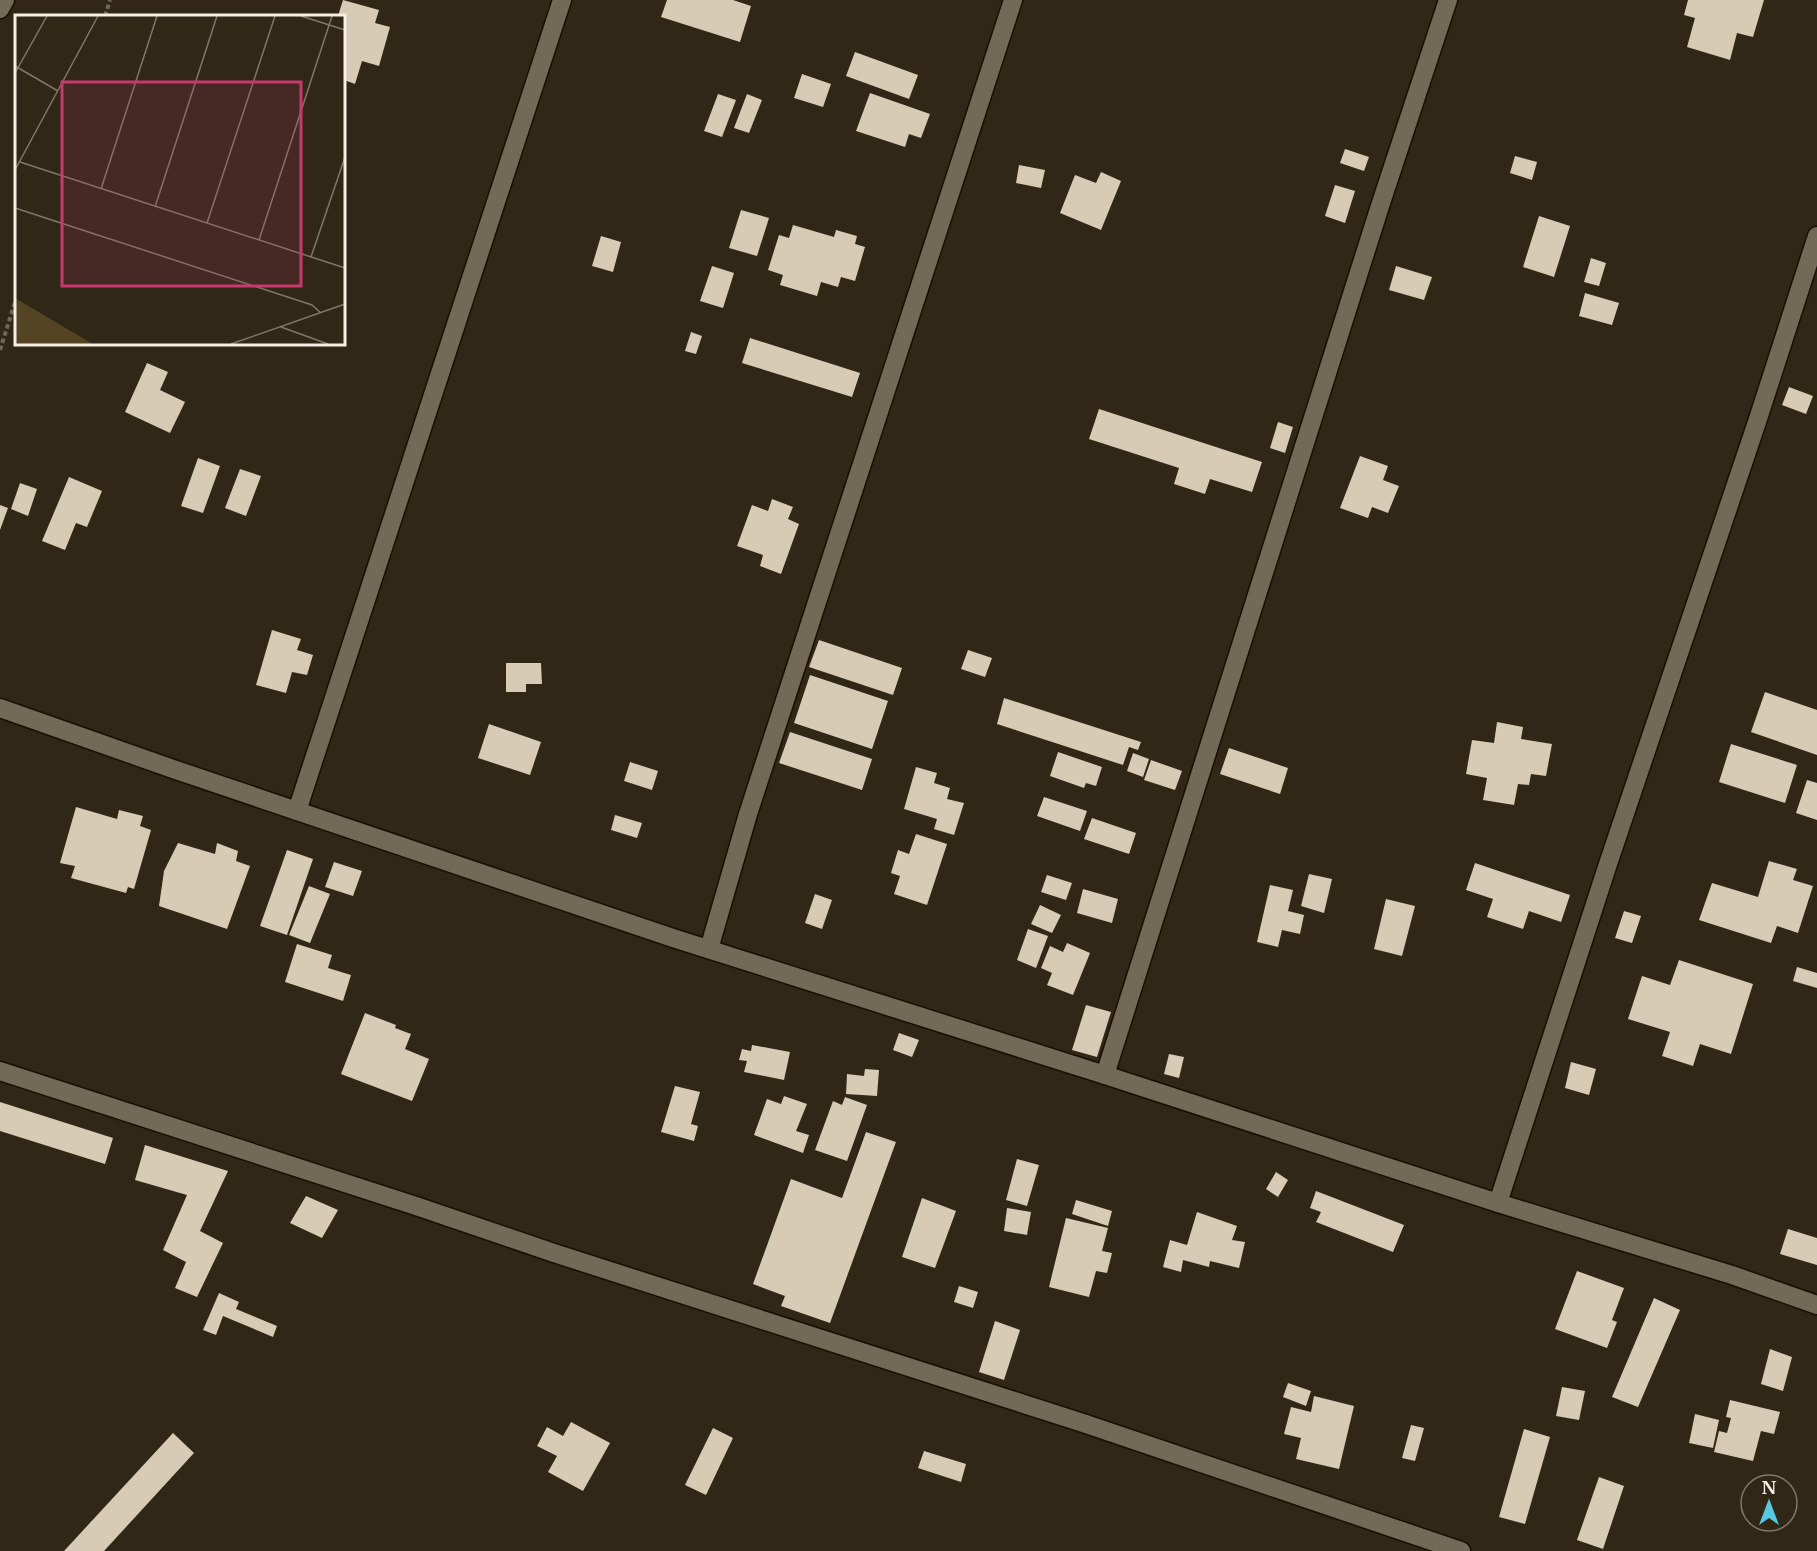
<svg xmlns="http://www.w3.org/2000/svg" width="1817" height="1551" font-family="'Libre Baskerville',serif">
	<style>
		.building { fill: #d7cbb6 }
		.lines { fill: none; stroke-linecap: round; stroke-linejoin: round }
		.minor-casing { stroke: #181002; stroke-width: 21 }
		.path { stroke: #6f6759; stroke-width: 4; stroke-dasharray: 4.5 3; stroke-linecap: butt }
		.minor { stroke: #736957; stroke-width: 18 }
		.inset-road { fill: none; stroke: #7f7769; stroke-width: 1.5 }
		.view { fill: #ca3870; fill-opacity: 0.15; stroke: #ca3870; stroke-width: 3 }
		.inset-edge { fill: none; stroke: #f5efe5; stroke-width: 3 }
	</style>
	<rect width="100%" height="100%" fill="#302717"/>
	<!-- building -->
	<g class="building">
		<path d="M343 0 379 10 375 23 390 27 379 66 362 61 355 84 344 80V16H338Z"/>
		<path d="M667 0H733L751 6 740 42 661 17Z"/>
		<path d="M1688 0H1764L1753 37 1737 33 1730 60 1687 47 1695 18 1684 15Z"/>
		<path d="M855 52 918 75 909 99 846 76Z"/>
		<path d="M802 74 831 84 823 107 794 98Z"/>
		<path d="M870 93 930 114 921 138 909 134 905 147 856 131Z"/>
		<path d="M718 94 736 100 722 137 704 131Z"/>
		<path d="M747 94 762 100 749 133 734 128Z"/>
		<path d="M1345 149 1369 157 1364 171 1340 163Z"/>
		<path d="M1515 156 1537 162 1532 180 1510 173Z"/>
		<path d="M1019 165 1045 170 1041 188 1016 183Z"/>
		<path d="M1101 172 1121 181 1101 230 1060 213 1075 175 1096 183Z"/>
		<path d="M1335 185 1355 191 1345 223 1325 216Z"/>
		<path d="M741 210 769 218 757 256 729 248Z"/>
		<path d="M1539 216 1570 226 1554 277 1523 267Z"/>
		<path d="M793 225 834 237 836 230 857 236 855 244 865 247 855 281 841 277 838 287 821 282 817 296 780 285 783 275 768 270 779 235 789 238Z"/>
		<path d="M601 236 621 242 613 272 592 266Z"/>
		<path d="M1591 258 1606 263 1599 286 1584 282Z"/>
		<path d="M712 266 734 273 723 308 700 301Z"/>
		<path d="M1396 266 1432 277 1424 300 1389 290Z"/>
		<path d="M1585 293 1619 303 1612 325 1579 316Z"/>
		<path d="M691 332 702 336 696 354 685 351Z"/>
		<path d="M750 338 860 373 852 397 742 363Z"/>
		<path d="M147 363 168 372 160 390 185 402 170 433 125 412Z"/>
		<path d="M1789 387 1813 396 1806 414 1782 405Z"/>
		<path d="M1099 409 1262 462 1252 492 1210 479 1205 494 1174 484 1179 468 1089 439Z"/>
		<path d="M1278 422 1293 427 1285 453 1270 448Z"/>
		<path d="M1360 456 1388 466 1383 480 1399 486 1388 513 1372 507 1368 518 1340 508Z"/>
		<path d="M198 458 220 466 203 513 181 506Z"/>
		<path d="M240 469 261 476 246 516 225 508Z"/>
		<path d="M69 477 102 491 87 527 76 523 65 550 42 541Z"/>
		<path d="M20 483 37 489 28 516 11 509Z"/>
		<path d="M772 499 793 507 788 519 799 524 781 574 760 566 763 555 737 546 752 505 768 511Z"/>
		<path d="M0 505 8 508 0 530Z"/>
		<path d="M272 630 301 639 297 650 313 655 307 675 292 672 286 693 256 685Z"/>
		<path d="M819 640 902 668 893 695 809 667Z"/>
		<path d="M968 650 992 658 985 677 961 669Z"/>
		<path d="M506 663H541L542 684H526V692H506Z"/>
		<path d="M810 675 888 701 872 749 794 723Z"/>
		<path d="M1765 692 1817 710V755L1751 732Z"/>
		<path d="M1004 698 1141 742 1138 750 1129 747 1123 765 997 724Z"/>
		<path d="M1497 722 1523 727 1521 739 1552 744 1546 776 1531 774 1529 785 1518 784 1514 805 1483 800 1487 778 1466 774 1472 740 1494 743Z"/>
		<path d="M489 724 541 742 530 775 478 758Z"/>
		<path d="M790 732 872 759 862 790 779 763Z"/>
		<path d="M1731 744 1797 765 1785 803 1719 782Z"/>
		<path d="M1229 748 1288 768 1280 794 1220 774Z"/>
		<path d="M1058 752 1102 767 1096 786 1086 783 1084 788 1050 776Z"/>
		<path d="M1133 753 1149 759 1143 777 1127 771Z"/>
		<path d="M1151 760 1182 771 1175 790 1144 780Z"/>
		<path d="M630 762 658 771 652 790 624 781Z"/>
		<path d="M916 767 937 773 934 783 950 788 947 799 964 803 954 835 934 829 937 819 904 809Z"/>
		<path d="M1807 780 1817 783V820L1796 813Z"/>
		<path d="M1044 797 1087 811 1080 831 1037 816Z"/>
		<path d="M76 807 117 819 119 810 143 816 140 826 151 830 134 889 128 887 126 893 71 878 75 866 60 863Z"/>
		<path d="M615 815 642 823 637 838 611 830Z"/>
		<path d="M1092 818 1136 833 1129 854 1084 839Z"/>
		<path d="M916 834 947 844 927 905 894 894 900 876 891 873 898 850 909 854Z"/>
		<path d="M178 843 215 854 217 843 238 851 236 861 250 866 227 929 159 906 164 871Z"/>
		<path d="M287 850 313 859 287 935 260 926Z"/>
		<path d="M1769 861 1797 869 1793 880 1813 886 1798 933 1777 926 1771 943 1699 920 1712 883 1758 897Z"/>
		<path d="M334 862 362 871 353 896 325 887Z"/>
		<path d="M1475 863 1570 895 1561 922 1529 911 1523 929 1487 917 1493 899 1466 890Z"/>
		<path d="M1309 874 1332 879 1324 913 1301 906Z"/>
		<path d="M1047 875 1072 883 1066 900 1041 892Z"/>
		<path d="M1270 885 1293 890 1288 911 1304 915 1300 934 1282 930 1278 947 1257 942Z"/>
		<path d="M309 886 330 894 310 943 289 935Z"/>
		<path d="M1083 889 1118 899 1112 923 1077 913Z"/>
		<path d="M815 894 832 900 822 929 805 923Z"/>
		<path d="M1386 899 1415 906 1402 956 1374 949Z"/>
		<path d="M1040 905 1061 915 1052 933 1031 924Z"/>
		<path d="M1624 911 1641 916 1632 943 1615 938Z"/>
		<path d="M1028 929 1048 936 1036 968 1017 960Z"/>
		<path d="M1067 943 1090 953 1073 995 1047 985 1052 973 1041 968 1050 946 1063 952Z"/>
		<path d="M297 944 332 955 328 968 351 975 343 1001 285 982Z"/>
		<path d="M1679 960 1753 984 1731 1054 1700 1044 1693 1066 1662 1056 1670 1032 1628 1019 1642 976 1670 985Z"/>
		<path d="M1797 967 1817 973V988L1793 981Z"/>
		<path d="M1086 1005 1111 1012 1097 1057 1072 1050Z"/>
		<path d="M365 1013 396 1025 395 1028 411 1034 405 1049 429 1059 412 1101 341 1074Z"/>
		<path d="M899 1033 919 1040 912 1057 893 1050Z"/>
		<path d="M752 1045 790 1052 784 1080 744 1072 747 1061 739 1060 742 1049 751 1051Z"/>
		<path d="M1169 1054 1184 1057 1179 1078 1164 1074Z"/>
		<path d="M1571 1062 1596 1069 1589 1095 1565 1088Z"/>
		<path d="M865 1069 879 1070 877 1096 846 1094 847 1074 864 1076Z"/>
		<path d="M675 1086 700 1092 691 1124 698 1126 694 1141 661 1132Z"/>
		<path d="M784 1096 807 1104 796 1131 809 1135 803 1153 754 1135 767 1099 781 1104Z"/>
		<path d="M845 1097 867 1105 847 1161 815 1150 833 1101 842 1105Z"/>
		<path d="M0 1102 113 1138 105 1164 0 1131Z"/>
		<path d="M866 1132 896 1142 830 1323 781 1306 785 1296 753 1284 791 1179 842 1198Z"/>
		<path d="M145 1145 228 1171 200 1231 223 1243 197 1297 175 1288 186 1262 163 1250 187 1195 135 1180Z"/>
		<path d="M1017 1159 1039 1165 1027 1206 1006 1200Z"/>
		<path d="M1276 1172 1288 1180 1278 1197 1266 1189Z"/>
		<path d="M1316 1191 1404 1225 1393 1252 1316 1222 1321 1212 1310 1208Z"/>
		<path d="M306 1196 338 1210 322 1238 290 1223Z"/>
		<path d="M922 1198 956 1211 935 1268 902 1257Z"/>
		<path d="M1076 1200 1112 1211 1108 1226 1072 1214Z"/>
		<path d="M1007 1208 1031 1212 1027 1235 1004 1231Z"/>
		<path d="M1197 1212 1237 1226 1232 1240 1245 1242 1239 1268 1210 1261 1209 1267 1183 1260 1181 1272 1163 1267 1170 1240 1187 1245Z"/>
		<path d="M1066 1218 1108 1228 1102 1251 1112 1253 1107 1273 1096 1271 1089 1297 1049 1287Z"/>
		<path d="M1788 1229 1817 1238V1265L1780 1254Z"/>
		<path d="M1577 1271 1624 1288 1612 1320 1617 1322 1607 1348 1555 1329Z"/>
		<path d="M959 1286 978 1292 973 1308 954 1302Z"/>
		<path d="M219 1293 239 1302 236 1309 277 1326 273 1337 223 1316 216 1335 203 1330Z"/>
		<path d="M1654 1298 1680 1310 1638 1407 1612 1397Z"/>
		<path d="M995 1321 1020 1330 1004 1380 979 1372Z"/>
		<path d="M1770 1349 1792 1357 1783 1391 1761 1384Z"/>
		<path d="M1288 1383 1311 1391 1306 1406 1283 1397Z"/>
		<path d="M1562 1387 1585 1391 1579 1420 1556 1416Z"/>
		<path d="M1314 1396 1354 1406 1339 1469 1296 1459 1301 1438 1284 1434 1291 1407 1311 1412Z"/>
		<path d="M1730 1400 1780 1412 1774 1434 1761 1431 1753 1461 1714 1452 1719 1431 1727 1433 1731 1418 1726 1417Z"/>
		<path d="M1695 1414 1719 1420 1713 1448 1689 1443Z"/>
		<path d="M571 1422 610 1443 583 1491 548 1472 557 1456 537 1446 547 1427 563 1436Z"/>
		<path d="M1411 1425 1424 1428 1415 1461 1402 1458Z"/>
		<path d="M713 1428 733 1438 706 1495 685 1485Z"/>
		<path d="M1524 1429 1550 1437 1525 1524 1499 1517Z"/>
		<path d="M173 1433 194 1453 104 1551H64Z"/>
		<path d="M924 1451 966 1464 961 1482 918 1468Z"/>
		<path d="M1599 1477 1624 1486 1603 1549 1577 1540Z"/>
	</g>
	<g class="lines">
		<defs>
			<g id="minor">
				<path d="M0 9 5 0"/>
				<path d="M0 708 173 769 673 938 1105 1075 1498 1203 1732 1275 1817 1305"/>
				<path d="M297 811 562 0"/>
				<path d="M709 949 748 814 1013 0"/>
				<path d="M0 1071 416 1206 554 1253 1083 1423 1461 1551"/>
				<path d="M1105 1075 1380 206 1448 0"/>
				<path d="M1498 1203 1608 864 1757 422 1817 236"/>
			</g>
		</defs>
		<!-- minor casing -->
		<use href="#minor" class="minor-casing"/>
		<!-- path -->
		<g class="path">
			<path d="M105 16 110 0"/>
			<path d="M0 350 16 299"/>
		</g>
		<!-- minor -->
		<use href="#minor" class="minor"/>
	</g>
	<!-- overview -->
	<g transform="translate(15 15)">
		<rect width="330" height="330" fill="#302717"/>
		<path d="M0 283 76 328V329H0Z" fill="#554424"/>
		<path class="inset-road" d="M286 1 330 15M0 51 43 76M0 58 32 1M5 147 330 253M0 155 83 1M86 174 142 1M140 192 202 1M0 193 297 290 306 298M192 208 260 1M244 225 317 1M296 242 330 142M266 312 313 329M216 329 330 289"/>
		<path class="view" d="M47 67H286V271H47Z"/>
		<rect width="330" height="330" class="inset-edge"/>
	</g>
	<!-- north arrow -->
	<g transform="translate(1769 1503)"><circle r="28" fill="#302717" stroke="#7f7769" stroke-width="1.5"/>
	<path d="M0-4.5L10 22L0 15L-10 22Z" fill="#57c9e2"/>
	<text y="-9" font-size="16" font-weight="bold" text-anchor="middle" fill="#f5efe5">N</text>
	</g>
</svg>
